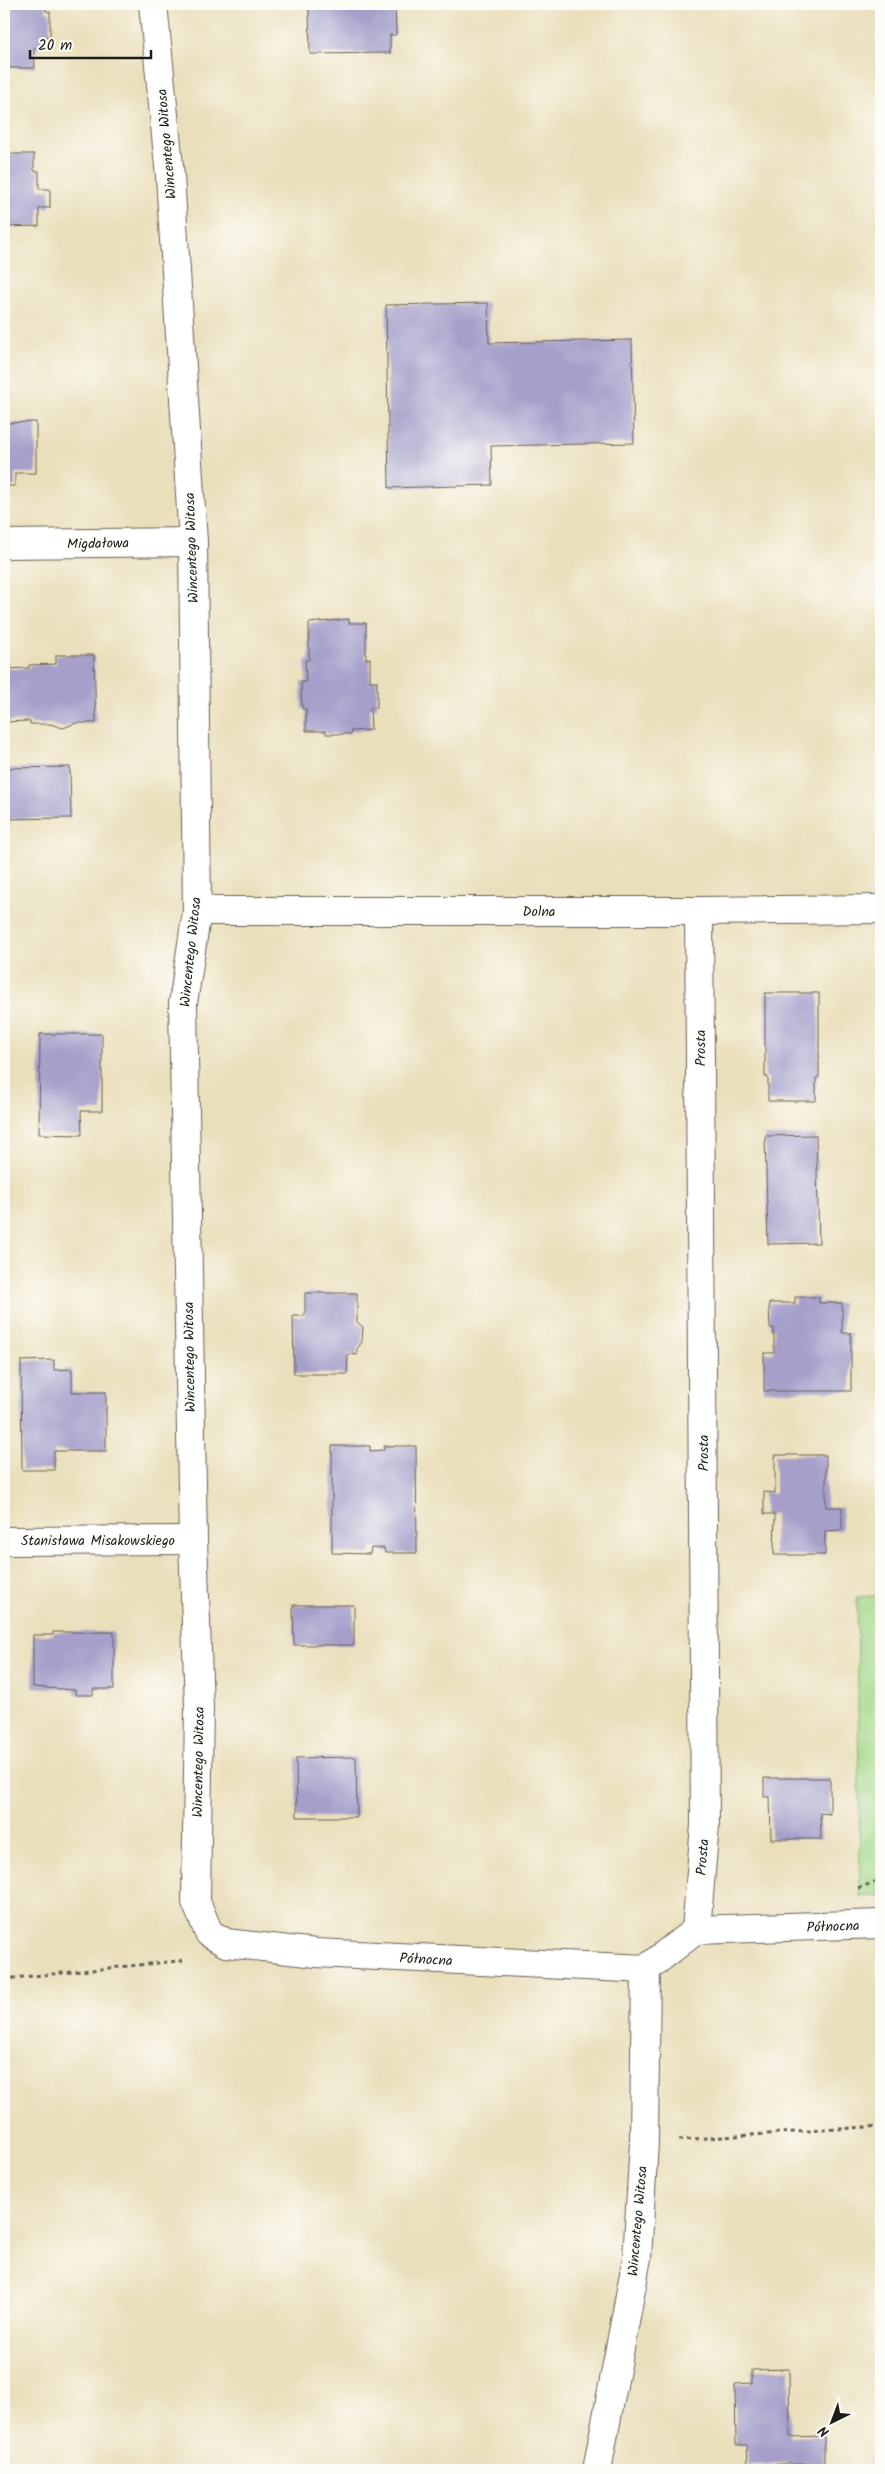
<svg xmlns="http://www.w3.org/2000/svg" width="885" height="2474" font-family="Kalam,sans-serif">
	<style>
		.green { fill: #a3d889; stroke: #607a52 }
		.building { fill: #a59fca }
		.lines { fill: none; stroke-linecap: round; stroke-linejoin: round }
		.minor-casing { stroke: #646054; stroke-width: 30 }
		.path { stroke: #646054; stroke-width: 3; stroke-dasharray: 4 4; stroke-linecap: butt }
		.minor { stroke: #fff; stroke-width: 28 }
		.labels { text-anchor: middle; stroke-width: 4; stroke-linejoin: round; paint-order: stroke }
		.street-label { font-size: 14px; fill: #1c1c1c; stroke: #fdfcf7 }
	</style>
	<rect width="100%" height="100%" fill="#fdfcf7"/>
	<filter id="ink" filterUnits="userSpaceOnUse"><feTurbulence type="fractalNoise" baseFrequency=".02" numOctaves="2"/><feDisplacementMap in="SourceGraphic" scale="10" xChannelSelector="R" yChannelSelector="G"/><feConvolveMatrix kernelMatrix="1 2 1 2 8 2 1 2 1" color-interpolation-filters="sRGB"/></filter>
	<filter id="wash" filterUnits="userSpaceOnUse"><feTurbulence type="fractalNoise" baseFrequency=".0096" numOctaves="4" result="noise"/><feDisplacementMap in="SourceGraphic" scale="20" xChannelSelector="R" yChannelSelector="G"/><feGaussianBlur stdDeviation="1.12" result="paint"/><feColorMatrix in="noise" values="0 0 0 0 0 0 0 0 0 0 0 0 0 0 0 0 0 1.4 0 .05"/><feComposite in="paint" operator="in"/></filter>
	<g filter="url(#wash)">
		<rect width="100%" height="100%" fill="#eadfbb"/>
		<!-- green -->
		<path class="green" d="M881 1595V1895L860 1897 857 1597Z"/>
		<g id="blocks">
			<!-- building -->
			<g class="building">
				<path d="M4 4H46V11L50 12V37H42V48H34L35 68H4Z"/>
				<path d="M330 4H395L396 35H390V53L310 54 309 8H330Z"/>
				<path d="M4 154H34V171H39V189H50V208H39V226L4 227Z"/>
				<path d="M488 303 489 343 632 340 634 443 491 446 492 485 389 488 386 305Z"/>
				<path d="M36 422V473H15V486H4V423Z"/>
				<path d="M349 619V623H366V659L370 658V681H377V708H370L371 730 351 731V734H326V731H306V709H302L301 682H306L305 660H309V623Z"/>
				<path d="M56 655H94L96 723H76L63 728 50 724H30V721L4 722V669L29 668V665L56 664Z"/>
				<path d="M70 767 71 818 4 819V768Z"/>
				<path d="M765 993H819V1077L816 1078V1101H768V1077H765Z"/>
				<path d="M40 1034H102V1111H81L82 1135 39 1134Z"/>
				<path d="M816 1135 819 1243 768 1244 765 1136Z"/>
				<path d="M305 1293H357V1322L363 1327 362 1342 357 1349V1355L348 1354 347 1374H294L293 1316H305Z"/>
				<path d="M795 1297H819V1303H842V1333H851V1391H764V1353H774V1328H770L769 1303H795Z"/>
				<path d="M54 1360V1370L72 1369V1392H106V1451H54V1470H22L21 1361Z"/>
				<path d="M332 1446H370V1451L384 1450V1446H416L417 1553H385L384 1548H371L370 1554 332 1553Z"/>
				<path d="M775 1455H826V1507H842V1530L825 1531V1555H774L775 1514H764V1492L775 1493Z"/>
				<path d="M293 1605H354V1645H294Z"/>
				<path d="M53 1632H114V1689H93V1695H75V1690L33 1687V1635H53Z"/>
				<path d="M356 1757 357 1817H297L296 1758Z"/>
				<path d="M764 1778H830V1814L820 1813 821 1839H771L770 1797H764Z"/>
				<path d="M789 2369 790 2437 824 2436V2463L748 2465 747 2445H736L735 2384 752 2383V2370Z"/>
			</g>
		</g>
	</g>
	<g filter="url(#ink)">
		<use href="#blocks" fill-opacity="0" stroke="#646054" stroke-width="1"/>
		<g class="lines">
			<defs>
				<g id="minor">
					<path d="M153 4 170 176 193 542 197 911 183 1003 193 1540 199 1706 196 1902 209 1933 226 1943 316 1953 646 1969"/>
					<path d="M4 544 193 542"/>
					<path d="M197 911H699L881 909"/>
					<path d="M4 1541 193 1540"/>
					<path d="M696 1930 881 1924"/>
					<path d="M646 1969 696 1930 705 1825 699 911"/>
					<path d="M597 2470 637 2258 644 2142 646 1969"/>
				</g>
			</defs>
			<!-- minor casing -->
			<use href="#minor" class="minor-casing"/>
			<!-- path -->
			<g class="path">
				<path d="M858 1888 881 1880"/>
				<path d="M4 1979 187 1960"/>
				<path d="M679 2140 881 2126"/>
				<path d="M859 2470 881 2469"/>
			</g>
			<!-- minor -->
			<use href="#minor" class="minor"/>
		</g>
	</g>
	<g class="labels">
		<!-- street labels -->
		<g class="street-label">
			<text transform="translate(166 144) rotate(-95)" y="5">Wincentego Witosa</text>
			<text transform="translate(98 543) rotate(-1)" y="5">Migdałowa</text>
			<text transform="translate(191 548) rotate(-92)" y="5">Wincentego Witosa</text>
			<text x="539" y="916">Dolna</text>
			<text transform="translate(190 952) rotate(-84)" y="5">Wincentego Witosa</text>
			<text transform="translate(700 1048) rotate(-90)" y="5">Prosta</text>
			<text transform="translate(189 1357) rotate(-91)" y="5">Wincentego Witosa</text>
			<text transform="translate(703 1453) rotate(-90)" y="5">Prosta</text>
			<text x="98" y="1545">Stanisława Misakowskiego</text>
			<text transform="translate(198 1762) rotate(-89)" y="5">Wincentego Witosa</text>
			<text transform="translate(702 1857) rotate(-85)" y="5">Prosta</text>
			<text transform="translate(833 1926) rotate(-2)" y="5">Północna</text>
			<text transform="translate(426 1959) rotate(3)" y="5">Północna</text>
			<text transform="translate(637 2221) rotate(-85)" y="5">Wincentego Witosa</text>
		</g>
	</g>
	<!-- margin -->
	<rect width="885" height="2474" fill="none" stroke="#fdfcf7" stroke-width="20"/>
	<!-- north arrow -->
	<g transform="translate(832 2422) rotate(222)" stroke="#fdfcf7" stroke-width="4" paint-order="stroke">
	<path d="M0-4L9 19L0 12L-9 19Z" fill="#1c1c1c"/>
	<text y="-8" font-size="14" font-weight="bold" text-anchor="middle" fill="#1c1c1c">N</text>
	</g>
	<!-- scale -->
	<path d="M30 50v8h121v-8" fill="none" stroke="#1c1c1c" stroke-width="2.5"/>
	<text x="38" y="50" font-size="15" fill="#1c1c1c" stroke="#fdfcf7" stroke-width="4" paint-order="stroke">20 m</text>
</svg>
